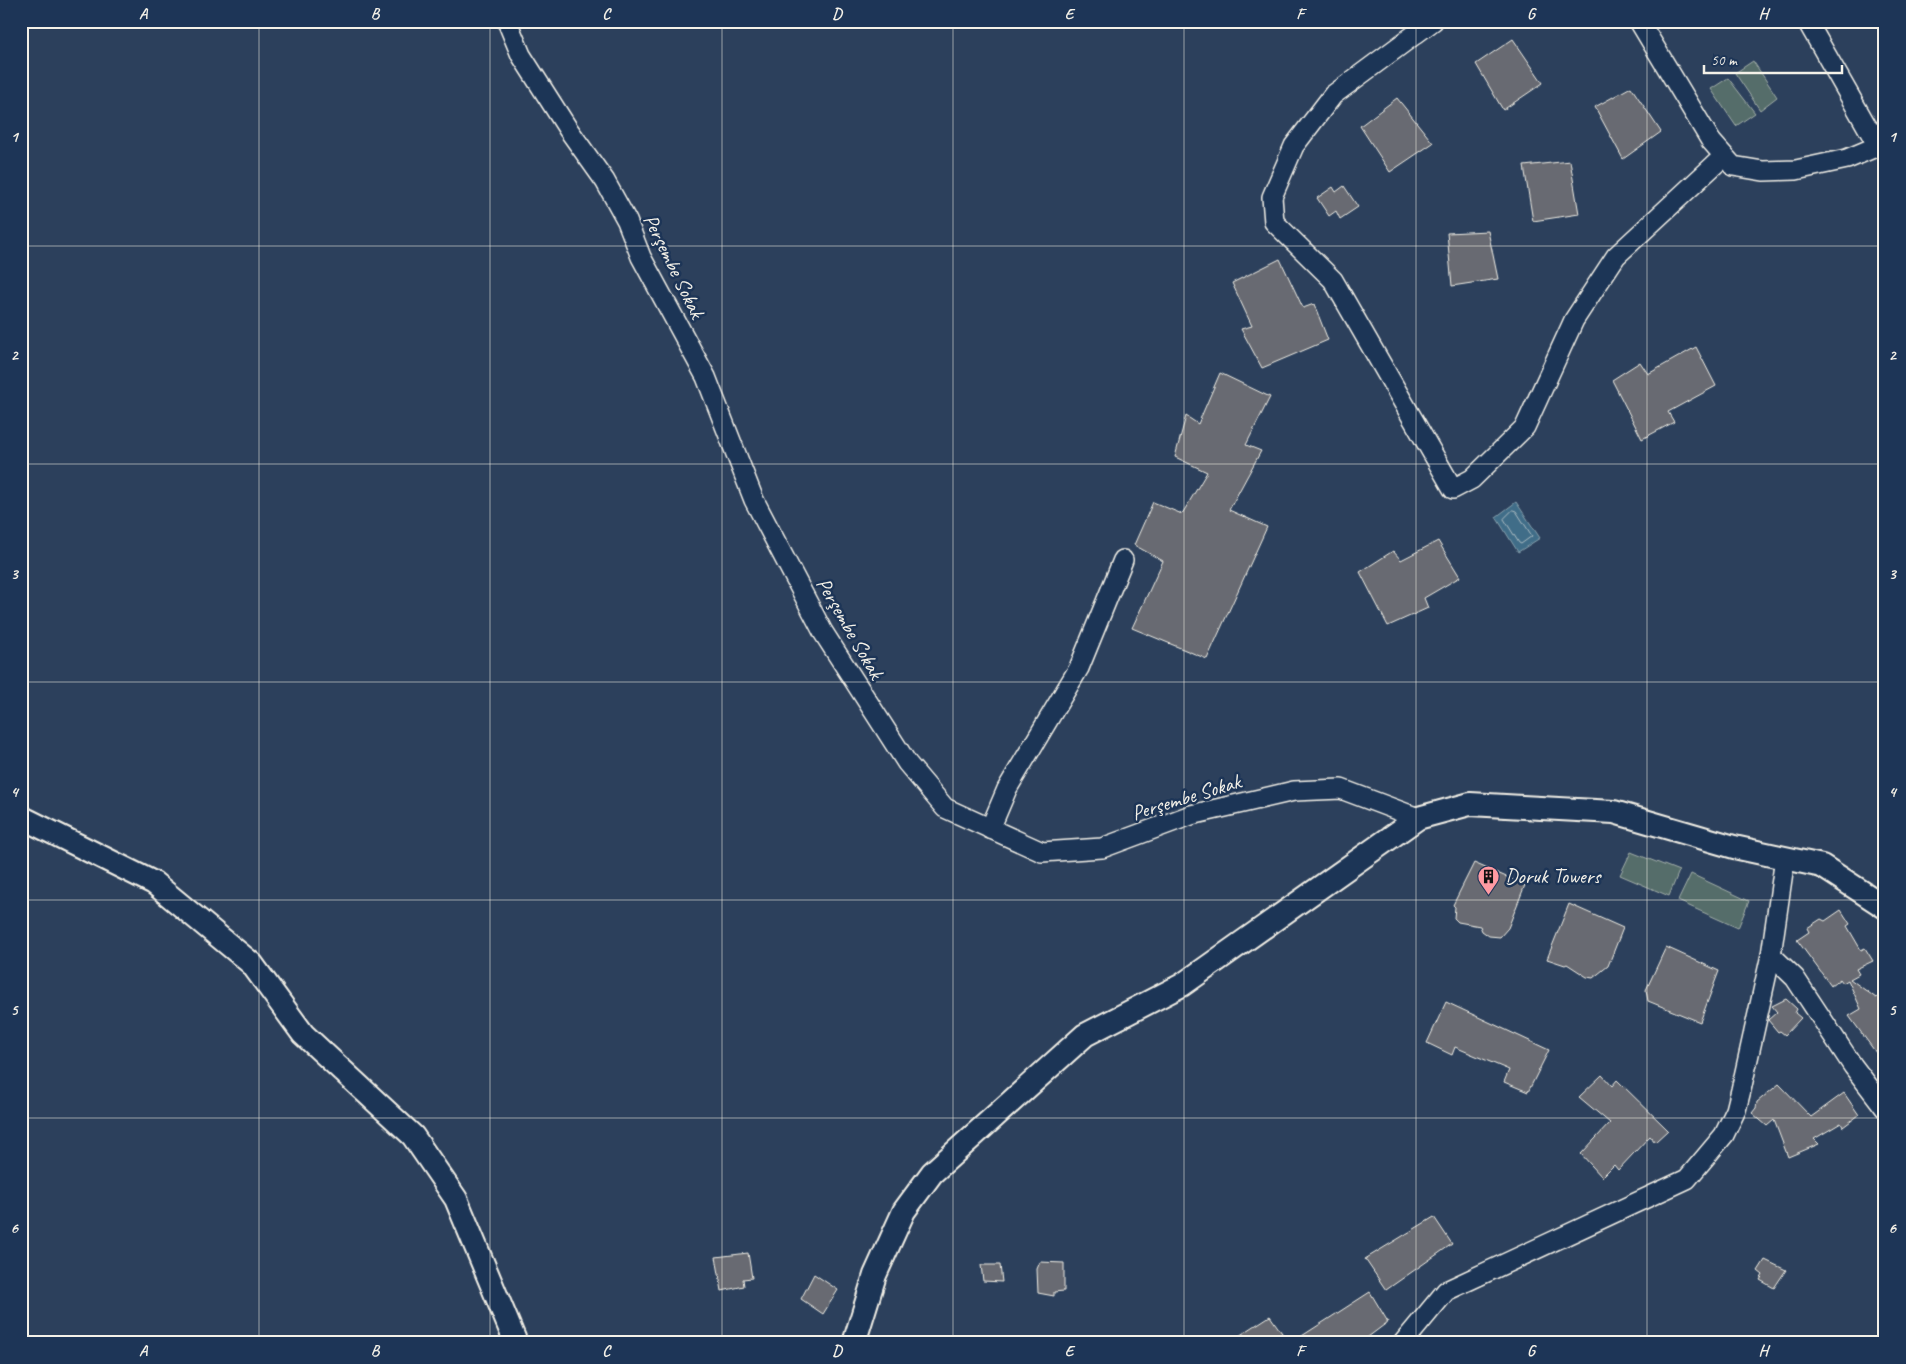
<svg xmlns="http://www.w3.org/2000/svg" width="1906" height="1364" font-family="Caveat,sans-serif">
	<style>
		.green { fill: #546d6a; stroke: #a4afa9 }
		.water { fill: #416d88; stroke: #89a2ae }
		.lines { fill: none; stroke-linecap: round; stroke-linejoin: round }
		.shore { stroke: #acbcc2; stroke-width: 1 }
		.building { fill: #686b72; stroke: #f4f1e8 }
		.minor-casing { stroke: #f4f1e8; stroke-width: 22 }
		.tertiary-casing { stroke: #f4f1e8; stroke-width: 26 }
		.minor { stroke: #1d3557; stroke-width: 19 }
		.tertiary { stroke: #1d3557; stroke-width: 22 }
		.grid { fill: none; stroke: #f4f1e8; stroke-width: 1; stroke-opacity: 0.55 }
		.labels { text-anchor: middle; stroke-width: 5; stroke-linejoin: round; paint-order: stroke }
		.street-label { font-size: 21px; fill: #f4f1e8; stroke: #1d3557 }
		.poi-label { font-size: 21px; fill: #f4f1e8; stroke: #1d3557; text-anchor: start }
		.neatline { fill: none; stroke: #f4f1e8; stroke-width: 2 }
		.grid-label { font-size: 16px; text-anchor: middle; font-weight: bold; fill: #f4f1e8 }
	</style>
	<rect width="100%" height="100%" fill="#2c405c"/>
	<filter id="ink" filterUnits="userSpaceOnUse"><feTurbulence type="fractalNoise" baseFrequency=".02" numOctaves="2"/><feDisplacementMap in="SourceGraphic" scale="10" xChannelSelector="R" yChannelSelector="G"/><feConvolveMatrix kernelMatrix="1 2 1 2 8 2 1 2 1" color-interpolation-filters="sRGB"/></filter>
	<g filter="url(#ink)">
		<!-- green -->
		<g class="green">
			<path d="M1753 61 1777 97 1760 110 1735 73Z"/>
			<path d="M1728 78 1755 113 1736 126 1711 89Z"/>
			<path d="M1631 852 1679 871 1669 896 1620 875Z"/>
			<path d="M1691 874 1749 901 1738 928 1678 901Z"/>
		</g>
		<!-- water -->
		<path class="water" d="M1516 502 1540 538 1518 552 1496 517Z"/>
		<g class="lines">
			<!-- shore -->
			<path class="shore" d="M1513 510 1516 511 1532 536 1521 544 1519 543 1504 519Z"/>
		</g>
		<!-- building -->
		<g class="building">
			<path d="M1513 39 1543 83 1503 110 1476 64Z"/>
			<path d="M1631 87 1661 132 1623 159 1595 107Z"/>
			<path d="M1397 98 1433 143 1390 172 1360 126Z"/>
			<path d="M1570 161 1579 214 1533 221 1524 166Z"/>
			<path d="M1344 186 1358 207 1340 219 1336 211 1329 216 1317 198 1333 187 1336 192Z"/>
			<path d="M1488 231 1498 279 1452 286 1447 233Z"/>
			<path d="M1280 259 1303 308 1314 304 1328 340 1262 368 1241 329 1252 326 1232 283Z"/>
			<path d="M1696 347 1716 386 1668 412 1674 422 1642 439 1612 380 1640 362 1648 374Z"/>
			<path d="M1220 373 1270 397 1246 445 1261 451 1229 510 1267 527 1207 659 1132 628 1163 561 1134 545 1153 502 1182 514 1207 472 1175 457 1186 416 1198 424Z"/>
			<path d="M1438 541 1460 577 1424 598 1428 608 1388 626 1360 572 1393 551 1401 560Z"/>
			<path d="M1474 863 1525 885 1508 928 1500 937 1489 936 1482 931 1480 926 1458 922 1454 918 1455 907 1453 905Z"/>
			<path d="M1569 904 1623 928 1608 966 1593 978 1587 977 1567 964 1565 965 1547 959Z"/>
			<path d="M1841 910 1850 924 1847 926 1861 950 1865 948 1873 961 1856 969 1859 974 1850 979 1876 998 1885 992V1065L1849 1016 1861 1009 1848 980 1843 983 1840 979 1831 986 1797 940 1809 932 1807 928 1821 919 1825 921Z"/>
			<path d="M1666 947 1719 971 1700 1022 1648 1001 1646 990Z"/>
			<path d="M1786 999 1797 1009 1795 1013 1801 1018 1785 1035 1780 1031 1778 1032 1768 1020 1777 1012 1772 1006Z"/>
			<path d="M1446 1002 1549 1050 1528 1092 1504 1082 1509 1070 1455 1047 1452 1055 1427 1043Z"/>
			<path d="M1602 1075 1612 1086 1617 1080 1668 1130 1655 1142 1650 1136 1618 1170 1614 1165 1602 1177 1581 1154 1610 1123 1579 1097Z"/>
			<path d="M1779 1084 1811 1117 1844 1093 1859 1115 1843 1127 1841 1123 1814 1139 1819 1144 1788 1157 1774 1120 1767 1126 1752 1113 1756 1108 1757 1102Z"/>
			<path d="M1434 1217 1452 1244 1386 1290 1365 1259Z"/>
			<path d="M748 1253 752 1278 743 1279 744 1286 722 1291 716 1257Z"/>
			<path d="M1765 1260 1786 1270 1774 1288 1760 1280 1763 1275 1758 1271Z"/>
			<path d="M1040 1262 1064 1263V1291L1054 1292V1296L1038 1293 1037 1269Z"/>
			<path d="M981 1265H1000L1002 1282 983 1281Z"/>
			<path d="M814 1274 838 1290 823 1314 801 1299Z"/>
			<path d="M1370 1292 1388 1322 1360 1343H1291Z"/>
			<path d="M1270 1316 1289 1343H1228Z"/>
		</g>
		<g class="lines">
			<defs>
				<g id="minor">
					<path d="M507 21 521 55 568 129 605 181 627 221 641 257 706 377 754 500 823 632 907 763 945 808 1042 852 1102 848 1191 815 1294 791 1341 789 1418 818"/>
					<path d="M1433 21 1333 95 1294 146 1272 197 1274 222 1333 280 1453 489 1472 479 1525 427 1574 320 1616 256 1724 156"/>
					<path d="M1639 21 1711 141 1733 166 1763 171 1796 170 1847 159 1878 146 1885 128"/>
					<path d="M1807 21 1878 146 1884 150"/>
					<path d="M990 829 1007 789 1079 668 1123 560"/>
					<path d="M1771 955 1795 978 1853 1066 1885 1108"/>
					<path d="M1403 1343 1446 1291 1687 1179 1724 1135 1736 1110 1741 1090 1771 955 1785 858"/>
				</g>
				<g id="tertiary">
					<path d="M21 817 154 883 252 964 303 1034 413 1136 456 1199 516 1343"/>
					<path d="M854 1343 875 1275 904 1211 932 1173 1085 1035 1182 985 1418 818 1470 804 1614 812 1734 847 1822 866 1885 907"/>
				</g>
			</defs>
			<!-- minor casing -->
			<use href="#minor" class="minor-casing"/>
			<!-- tertiary casing -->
			<use href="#tertiary" class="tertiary-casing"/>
			<!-- minor -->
			<use href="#minor" class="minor"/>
			<!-- tertiary -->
			<use href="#tertiary" class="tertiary"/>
		</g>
	</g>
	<!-- grid -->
	<path class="grid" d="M259 21V1343M490 21V1343M722 21V1343M953 21V1343M1184 21V1343M1416 21V1343M1647 21V1343M21 246H1885M21 464H1885M21 682H1885M21 900H1885M21 1118H1885"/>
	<!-- icons -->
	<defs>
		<symbol id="building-pin" viewBox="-11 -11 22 30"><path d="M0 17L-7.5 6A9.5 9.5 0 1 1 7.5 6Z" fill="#ff9aa2" stroke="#1d3557"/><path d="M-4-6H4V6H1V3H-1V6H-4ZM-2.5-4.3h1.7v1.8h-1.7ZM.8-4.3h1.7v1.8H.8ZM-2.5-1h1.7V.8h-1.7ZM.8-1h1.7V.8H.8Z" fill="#111"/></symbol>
	</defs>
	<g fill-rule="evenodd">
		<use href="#building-pin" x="1476" y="864" width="25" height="34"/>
	</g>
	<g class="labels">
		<!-- street labels -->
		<g class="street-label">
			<text transform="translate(674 266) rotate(64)" y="7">Perşembe Sokak</text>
			<text transform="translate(850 628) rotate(60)" y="7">Perşembe Sokak</text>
			<text transform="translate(1186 797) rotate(-17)" y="7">Perşembe Sokak</text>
		</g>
		<!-- poi labels -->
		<g class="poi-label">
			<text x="1505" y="883">Doruk Towers</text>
		</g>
	</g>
	<!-- margin -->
	<rect width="1906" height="1364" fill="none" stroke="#1d3557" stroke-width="55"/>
	<!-- scale -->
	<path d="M1704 65v8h138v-8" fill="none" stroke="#f4f1e8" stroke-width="2.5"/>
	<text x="1711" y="65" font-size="15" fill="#f4f1e8" stroke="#1d3557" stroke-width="4" paint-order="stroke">50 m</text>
	<rect x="28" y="28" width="1850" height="1308" class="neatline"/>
	<g class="grid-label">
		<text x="143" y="19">A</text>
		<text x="375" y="19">B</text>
		<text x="606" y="19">C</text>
		<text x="837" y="19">D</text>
		<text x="1069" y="19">E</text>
		<text x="1300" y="19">F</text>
		<text x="1531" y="19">G</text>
		<text x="1763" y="19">H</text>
		<text x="14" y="142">1</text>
		<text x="1892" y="142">1</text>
		<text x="14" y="360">2</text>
		<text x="1892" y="360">2</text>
		<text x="14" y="579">3</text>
		<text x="1892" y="579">3</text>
		<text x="14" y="797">4</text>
		<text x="1892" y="797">4</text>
		<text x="14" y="1015">5</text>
		<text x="1892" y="1015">5</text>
		<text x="14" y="1233">6</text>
		<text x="1892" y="1233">6</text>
		<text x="143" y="1356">A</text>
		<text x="375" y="1356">B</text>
		<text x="606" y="1356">C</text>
		<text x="837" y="1356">D</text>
		<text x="1069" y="1356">E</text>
		<text x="1300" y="1356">F</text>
		<text x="1531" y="1356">G</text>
		<text x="1763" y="1356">H</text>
	</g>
</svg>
